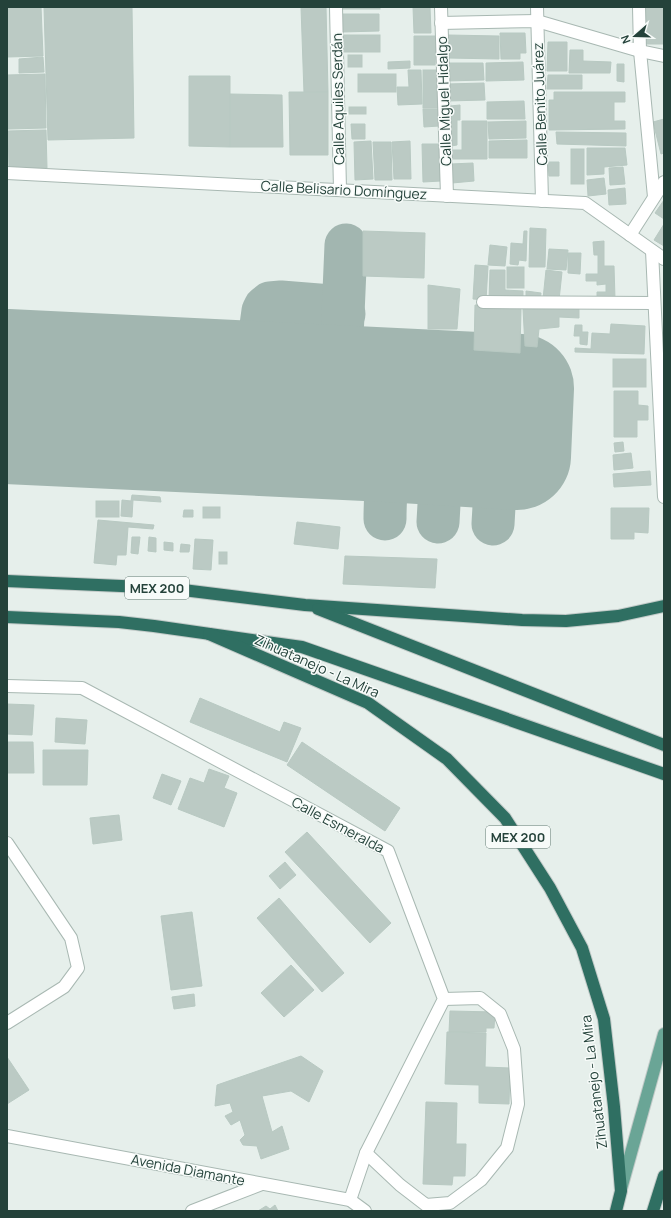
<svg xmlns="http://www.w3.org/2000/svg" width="671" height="1218" font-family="Manrope,sans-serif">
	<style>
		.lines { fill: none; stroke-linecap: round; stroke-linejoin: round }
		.taxiway { stroke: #a2b6b0; stroke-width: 43 }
		.runway { stroke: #a2b6b0; stroke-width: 108 }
		.building { fill: #bbcac4; stroke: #b8c9c2 }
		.minor-casing { stroke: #a8b8b2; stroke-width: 14 }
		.major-casing { stroke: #c2cac8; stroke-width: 14 }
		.highway-casing { stroke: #c2cac8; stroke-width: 14 }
		.minor { stroke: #fff; stroke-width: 12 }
		.major { stroke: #6aa596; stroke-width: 12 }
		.highway { stroke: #2f6f62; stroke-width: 12 }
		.labels { text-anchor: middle; stroke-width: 3; stroke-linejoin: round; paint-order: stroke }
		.shield { fill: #f7fbf9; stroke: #637a73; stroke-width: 1 }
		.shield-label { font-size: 13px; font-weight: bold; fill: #24423a }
		.street-label { font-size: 14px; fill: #24423a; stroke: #f7fbf9 }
	</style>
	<rect width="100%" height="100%" fill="#e6efeb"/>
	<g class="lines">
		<!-- taxiway -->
		<g class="taxiway">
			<path d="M260 333 263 311 265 307 270 303 281 302 331 306 338 308 344 314"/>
			<path d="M315 412C329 406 335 398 340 384L346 245"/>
			<path d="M349 412C390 417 389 440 387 473 386 488 385 504 385 519"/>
			<path d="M410 414C432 418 439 430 442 451L438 522"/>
			<path d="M464 417C485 422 494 434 497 454L493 524"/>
		</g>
		<!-- runway -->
		<path class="runway" d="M7 363 520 388 517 456 388 448 7 430"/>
	</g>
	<!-- building -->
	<g class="building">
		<path d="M7 7H41L43 56 7 57Z"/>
		<path d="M44 7H132L134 138 48 140Z"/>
		<path d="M301 7H326L328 92 304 93Z"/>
		<rect x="343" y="7" width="37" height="2"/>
		<path d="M413 7H430L431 33H414Z"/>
		<rect x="644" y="7" width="20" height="37"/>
		<path d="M342 14H379V31L342 32Z"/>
		<path d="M500 33H525L526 53H520V59H501Z"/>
		<rect x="343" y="35" width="37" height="17"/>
		<path d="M448 35 499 36V59L448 58Z"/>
		<path d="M414 36H436L435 65H414Z"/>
		<path d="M548 42H567V71H547Z"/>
		<path d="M570 50H583V61L611 62 610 73H569Z"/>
		<rect x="348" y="55" width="14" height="12"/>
		<path d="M43 57 44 72 19 73V59Z"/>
		<path d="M410 61V68L388 69V62Z"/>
		<path d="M523 62 524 80 486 81V63Z"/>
		<path d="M446 63H483L484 80 446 81Z"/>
		<path d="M617 64H624V82L617 81Z"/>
		<path d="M408 70H421L422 104 398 105 397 87H409Z"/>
		<rect x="423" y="70" width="16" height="38"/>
		<path d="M45 74 46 128 8 129 7 75Z"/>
		<rect x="358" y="74" width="38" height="18"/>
		<path d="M548 75H582V89H547Z"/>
		<path d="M189 76H230V147L189 146Z"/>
		<path d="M484 83 485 100 447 101V84Z"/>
		<path d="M289 92H328V155H290Z"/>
		<path d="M554 92H625V102H614V121H625V129L549 130V100H554Z"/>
		<path d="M230 94 282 95 283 147H230Z"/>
		<path d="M524 101 525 119H487V102Z"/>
		<path d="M460 105V120H457V145L451 146 450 106Z"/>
		<rect x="349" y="107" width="17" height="7"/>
		<path d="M423 109H439V126L424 127Z"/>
		<path d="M664 119V153L661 154 653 122Z"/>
		<path d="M462 121H487V159H452L451 150H462Z"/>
		<path d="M526 121V138L489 139 488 122Z"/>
		<path d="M351 124H365V139H352Z"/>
		<path d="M46 130 47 168 9 169 8 131Z"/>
		<path d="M556 132 626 133V146L557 144Z"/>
		<path d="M527 140V158H489V141Z"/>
		<path d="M371 141 373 179 355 180 354 142Z"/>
		<path d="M410 141 411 179H394L392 142Z"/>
		<path d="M373 142H391L392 180H375Z"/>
		<path d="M422 144H440L441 181 423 182Z"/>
		<path d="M587 148H625L627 165 604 167V174L587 175Z"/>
		<rect x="571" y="149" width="13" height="35"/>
		<path d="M548 162H559V176H549Z"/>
		<path d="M473 163 474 181 452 183 451 164Z"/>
		<path d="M623 167 625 184 610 185 609 168Z"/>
		<path d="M604 178 606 194 588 196 587 180Z"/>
		<path d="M625 188 626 204 609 205 608 190Z"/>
		<path d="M664 200V219L655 213Z"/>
		<path d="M664 224V246L654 240Z"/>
		<path d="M530 228 546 229 545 267H529Z"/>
		<path d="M363 231 425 233 424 278 363 276Z"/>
		<path d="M524 231H527L526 261 519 260 518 265 510 264 511 243 523 244Z"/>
		<path d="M604 241V266H614L615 299 597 300V292H606V284L597 285V281H586V274H598V255H594L593 242Z"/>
		<path d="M490 245 507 247 505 266 488 265Z"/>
		<path d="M549 249 568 250 566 270 547 269Z"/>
		<path d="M568 253H581L580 274 568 273Z"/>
		<path d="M475 265 488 266 486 300 473 299Z"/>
		<rect x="507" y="267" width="17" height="21"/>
		<path d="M490 270H505V290L523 291V301L489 300Z"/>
		<path d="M546 270 562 272 559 300 543 299Z"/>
		<path d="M428 285 460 289 457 329H428Z"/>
		<path d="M526 291 541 293 540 301 526 300Z"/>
		<path d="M475 305 521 308 520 353 474 350Z"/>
		<path d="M523 309H579V318L559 317V327L539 329 537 347 525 346Z"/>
		<path d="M611 324 645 326 644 354 575 352V348L591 349 592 333 610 334Z"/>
		<path d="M575 325H582V332H588L587 345 580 344V336H574Z"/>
		<rect x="613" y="359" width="33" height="28"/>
		<path d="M614 391H638V405L648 406V420H637V437H614Z"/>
		<path d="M623 442 624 451 615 452 614 443Z"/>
		<path d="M631 453 633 468 614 470 613 455Z"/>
		<path d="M650 471 651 485 614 487 613 474Z"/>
		<path d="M132 495 160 497 161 502 133 500 132 517 121 516 122 500 131 501Z"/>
		<rect x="96" y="501" width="23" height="16"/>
		<rect x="203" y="507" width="17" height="11"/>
		<path d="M611 508H649L648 533 634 532V539H611Z"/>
		<path d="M184 510H193V517H183Z"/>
		<path d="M98 520 154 525 153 529 128 527 126 555H117L116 565 94 563Z"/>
		<path d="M297 522 340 527 338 549 294 544Z"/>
		<path d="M132 537H140L138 554 131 553Z"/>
		<path d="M149 537 156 538V552L148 551Z"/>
		<path d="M195 539 213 540 211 570 193 569Z"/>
		<path d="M164 542 173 543V551L164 550Z"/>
		<path d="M181 544 190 545 189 552H180Z"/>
		<rect x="219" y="552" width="8" height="12"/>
		<path d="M345 556 437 559 435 588 343 584Z"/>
		<path d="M200 698 280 732 284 722 301 728 287 762 190 722Z"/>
		<path d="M7 704 34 705 32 735 7 734Z"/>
		<path d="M56 718 87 720 85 744 55 742Z"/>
		<path d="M7 742H33L34 773H7Z"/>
		<path d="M302 742 400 808 385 831 287 765Z"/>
		<path d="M43 750H88L87 785H43Z"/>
		<path d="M209 769 229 776 224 788 237 793 224 827 178 809 190 778 204 783Z"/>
		<path d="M162 774 181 781 171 805 153 798Z"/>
		<path d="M119 815 122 840 93 844 90 818Z"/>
		<path d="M307 832 391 923 370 943 285 852Z"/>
		<path d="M285 862 296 875 280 889 269 876Z"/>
		<path d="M279 898 344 973 322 992 257 918Z"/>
		<path d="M192 912 202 986 171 990 161 916Z"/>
		<path d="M291 965 314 990 284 1017 261 993Z"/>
		<path d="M194 994 195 1006 174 1009 172 997Z"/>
		<path d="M450 1011 495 1012 494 1028H486V1032H449Z"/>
		<path d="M447 1032 486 1033 485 1067 510 1068 509 1104 479 1103V1085L445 1084Z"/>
		<path d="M301 1056 323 1071 309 1102 291 1091 262 1096 272 1132 282 1126 289 1149 261 1159 257 1146 243 1145 240 1140 245 1135 240 1120 231 1125 225 1116 233 1112 230 1103 215 1106 217 1085Z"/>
		<path d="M7 1057 29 1090 7 1104Z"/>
		<path d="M426 1102 457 1103 456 1144H466L465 1176H453L452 1185 423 1184Z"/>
		<path d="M275 1205 278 1211H258L266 1206 270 1209Z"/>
	</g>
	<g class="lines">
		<defs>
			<g id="minor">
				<path d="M336 7 340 190"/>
				<path d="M441 7 447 196"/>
				<path d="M537 7 542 201"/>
				<path d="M639 7 640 51 654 197"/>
				<path d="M441 23 537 21 640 51 664 56"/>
				<path d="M7 173 585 203 664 259"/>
				<path d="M630 235 664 182"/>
				<path d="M652 251 664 497"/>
				<path d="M483 302 654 303"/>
				<path d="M7 686 82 688 388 851 444 999 366 1153 350 1200"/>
				<path d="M7 843 71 938 78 968 64 987 7 1023"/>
				<path d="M7 1136 350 1200 365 1211"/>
				<path d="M366 1153 400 1185 426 1205 450 1203 481 1180 507 1148 518 1104 514 1049 500 1014 480 998 444 999"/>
				<path d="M192 1211 262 1184"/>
			</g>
			<path id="major" d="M621 1189 664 1034"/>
			<g id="highway">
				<path d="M7 581 167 588 305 605 522 620 566 621 618 616 664 606"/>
				<path d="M318 609 664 745"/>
				<path d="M7 617 119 622 154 626 302 647 664 774"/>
				<path d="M209 634 368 703 447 759 505 818 550 888 582 948 604 1019 614 1107 621 1191 616 1211"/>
				<path d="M653 1211 664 1176"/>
			</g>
		</defs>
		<!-- minor casing -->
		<use href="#minor" class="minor-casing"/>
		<!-- major casing -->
		<use href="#major" class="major-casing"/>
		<!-- highway casing -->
		<use href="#highway" class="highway-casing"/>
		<!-- minor -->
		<use href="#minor" class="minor"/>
		<!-- major -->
		<use href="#major" class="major"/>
		<!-- highway -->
		<use href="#highway" class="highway"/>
	</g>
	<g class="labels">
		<!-- shield labels -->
		<g class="shield">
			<rect x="125" y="577" width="64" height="22" rx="3"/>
			<rect x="486" y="826" width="64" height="22" rx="3"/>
		</g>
		<g class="shield-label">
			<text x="157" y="593">MEX 200</text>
			<text x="518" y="842">MEX 200</text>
		</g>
		<!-- street labels -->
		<g class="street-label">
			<text transform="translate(338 99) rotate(-91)" y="5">Calle Aquiles Serdán</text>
			<text transform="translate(444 101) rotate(-92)" y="5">Calle Miguel Hidalgo</text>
			<text transform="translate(540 104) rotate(-92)" y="5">Calle Benito Juárez</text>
			<text transform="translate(344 190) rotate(3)" y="5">Calle Belisario Domínguez</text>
			<text transform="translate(317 666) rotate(24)" y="5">Zihuatanejo - La Mira</text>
			<text transform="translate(338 825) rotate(28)" y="5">Calle Esmeralda</text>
			<text transform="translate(594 1082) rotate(-97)" y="5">Zihuatanejo - La Mira</text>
			<text transform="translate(188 1170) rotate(11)" y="5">Avenida Diamante</text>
		</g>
	</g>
	<!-- border -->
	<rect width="671" height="1218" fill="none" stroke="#24423a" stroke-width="16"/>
	<!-- north arrow -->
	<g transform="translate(635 36) rotate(250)" stroke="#f7fbf9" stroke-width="3" paint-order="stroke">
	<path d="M0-3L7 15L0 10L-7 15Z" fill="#24423a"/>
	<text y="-6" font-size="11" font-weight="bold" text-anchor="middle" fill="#24423a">N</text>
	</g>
</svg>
